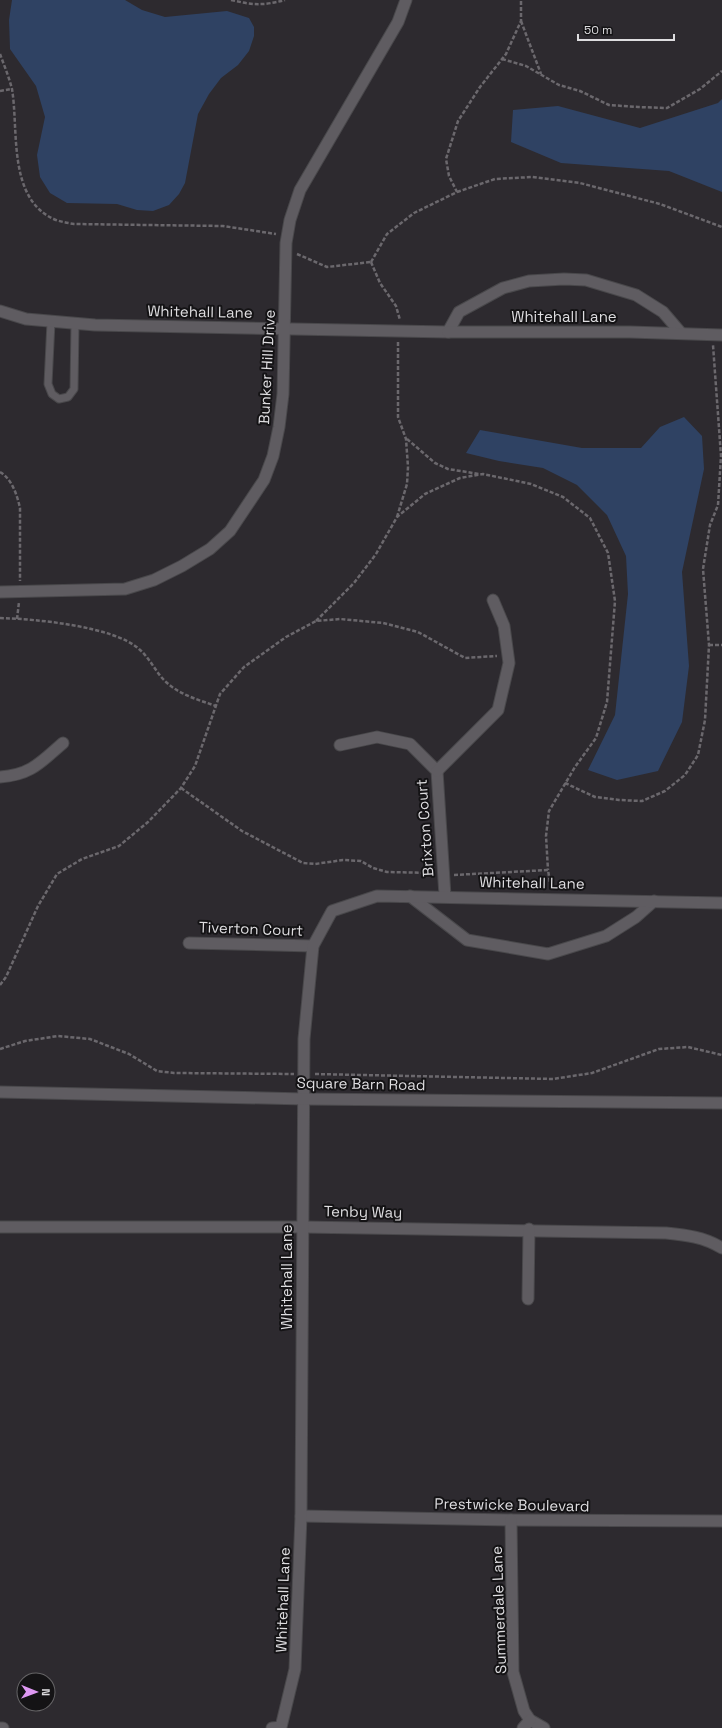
<svg xmlns="http://www.w3.org/2000/svg" width="722" height="1728" font-family="'Space Grotesk',sans-serif">
	<style>
		.water { fill: #2f4263 }
		.lines { fill: none; stroke-linecap: round; stroke-linejoin: round }
		.service-casing { stroke: #49484b; stroke-width: 9 }
		.minor-casing { stroke: #49484b; stroke-width: 13 }
		.tertiary-casing { stroke: #49484b; stroke-width: 13 }
		.path { stroke: #6b686d; stroke-width: 2.5; stroke-dasharray: 4 2; stroke-linecap: butt }
		.service { stroke: #5f5c61; stroke-width: 7 }
		.minor { stroke: #5f5c61; stroke-width: 11 }
		.tertiary { stroke: #5f5c61; stroke-width: 11 }
		.labels { text-anchor: middle; stroke-width: 4; stroke-linejoin: round; paint-order: stroke }
		.street-label { font-size: 15px; fill: #dedde0; stroke: #141315 }
	</style>
	<rect width="100%" height="100%" fill="#2d2a2f"/>
	<!-- water -->
	<g class="water">
		<path d="M12 0H125L142 10 165 17 227 11 249 18 254 27V36L249 51 238 65 221 78 209 94 198 114 185 183 179 194 169 205 153 211 137 210 117 204 67 203 50 193 40 177 37 155 45 117 36 86 10 49 9 20Z"/>
		<path d="M722 99V192L669 171 561 163 511 142 513 110 558 106 640 128 718 103Z"/>
		<path d="M684 417 702 436 704 469 682 572 689 666 682 722 658 771 617 780 588 770 615 715 628 594 626 556 607 515 577 485 543 468 499 461 466 453 480 430 582 448H641L660 427Z"/>
	</g>
	<g class="lines">
		<defs>
			<path id="service" d="M51 322 48 384 52 394 59 399 68 397 74 389 75 324"/>
			<g id="minor">
				<path d="M0 311 26 319 95 325 448 332 459 312 503 288 529 281 564 279 586 280 636 295 663 312 681 333"/>
				<path d="M448 332H630L722 335"/>
				<path d="M0 592 125 589 154 580 182 566 210 549 230 531 264 480 273 456 279 427 283 394 286 243 290 220 300 190 398 22 406 0"/>
				<path d="M340 745 377 737 410 744 437 771 445 896"/>
				<path d="M437 771 498 710 509 663 504 626 493 600"/>
				<path d="M0 777C31 775 41 762 63 743"/>
				<path d="M410 896 467 940 548 954 606 936 636 917 654 901"/>
				<path d="M189 943 313 946"/>
				<path d="M0 1227H303L666 1233C686 1235 704 1237 722 1248"/>
				<path d="M528 1299 529 1229"/>
				<path d="M301 1516 511 1520 722 1521"/>
				<path d="M511 1520 513 1672 524 1711 530 1720 544 1728"/>
				<path d="M0 1728H3"/>
				<path d="M272 1728 281 1727 295 1669 301 1516 304 1039 313 946 332 911 377 896 722 903"/>
				<path d="M523 1728 530 1720"/>
			</g>
			<path id="tertiary" d="M0 1092 305 1099 722 1103"/>
		</defs>
		<!-- service casing -->
		<use href="#service" class="service-casing"/>
		<!-- minor casing -->
		<use href="#minor" class="minor-casing"/>
		<!-- tertiary casing -->
		<use href="#tertiary" class="tertiary-casing"/>
		<!-- path -->
		<g class="path">
			<path d="M231 0C253 5 262 6 285 0"/>
			<path d="M521 21 541 74"/>
			<path d="M0 54C4 65 9 77 12 89 19 131 7 200 56 220 62 222 68 223 74 224L223 226 276 234"/>
			<path d="M502 59 526 66 559 85 580 91 609 105 638 107 667 108 700 89 722 71"/>
			<path d="M0 91 11 89"/>
			<path d="M457 192 495 179 532 177 580 183 660 204 722 227"/>
			<path d="M297 254 327 267 371 262"/>
			<path d="M371 262 387 234 414 213 457 192 449 176 446 159 458 121 480 87 506 54 521 21V0"/>
			<path d="M371 262 380 283 396 306 400 320"/>
			<path d="M407 439 435 463 448 469 479 474"/>
			<path d="M0 472C12 479 17 495 20 508V581"/>
			<path d="M397 517 407 484 408 467 406 439 398 417V341"/>
			<path d="M0 618C35 619 113 626 139 649 150 658 156 673 166 682 180 695 199 700 216 706"/>
			<path d="M17 619 19 602"/>
			<path d="M316 621 354 583 376 554 397 517 425 494 460 478 483 474 531 484 563 497 590 518 608 553 615 601 607 702 596 738 575 767 549 811 546 836 548 870"/>
			<path d="M709 645H722"/>
			<path d="M565 783 595 797 619 800 642 801 665 791 685 775 698 755 705 720 709 645 703 569 710 525 718 505 721 456 713 345"/>
			<path d="M181 788 242 831 303 863 315 864 343 860 361 861 373 868 387 872 434 873"/>
			<path d="M454 875 548 870 551 889"/>
			<path d="M0 985 6 977 38 906 57 874 82 859 119 846 148 822 181 788 195 766 220 694 244 667 286 637 316 621 340 619 383 623 418 632 465 658 497 656"/>
			<path d="M0 1049 25 1041 58 1036 90 1039 129 1054 157 1071 174 1073 294 1074"/>
			<path d="M315 1074 553 1079 592 1073 659 1049 688 1047 722 1055"/>
		</g>
		<!-- service -->
		<use href="#service" class="service"/>
		<!-- minor -->
		<use href="#minor" class="minor"/>
		<!-- tertiary -->
		<use href="#tertiary" class="tertiary"/>
	</g>
	<g class="labels">
		<!-- street labels -->
		<g class="street-label">
			<text transform="translate(200 312) rotate(1)" y="5">Whitehall Lane</text>
			<text x="564" y="322">Whitehall Lane</text>
			<text transform="translate(267 367) rotate(-87)" y="5">Bunker Hill Drive</text>
			<text transform="translate(425 828) rotate(-94)" y="5">Brixton Court</text>
			<text transform="translate(532 883) rotate(1)" y="5">Whitehall Lane</text>
			<text transform="translate(251 929) rotate(2)" y="5">Tiverton Court</text>
			<text transform="translate(361 1084) rotate(1)" y="5">Square Barn Road</text>
			<text transform="translate(363 1212) rotate(1)" y="5">Tenby Way</text>
			<text transform="translate(287 1277) rotate(-90)" y="5">Whitehall Lane</text>
			<text transform="translate(512 1505) rotate(1)" y="5">Prestwicke Boulevard</text>
			<text transform="translate(283 1600) rotate(-88)" y="5">Whitehall Lane</text>
			<text transform="translate(499 1610) rotate(-92)" y="5">Summerdale Lane</text>
		</g>
	</g>
	<!-- north arrow -->
	<g transform="translate(36 1692) rotate(91)"><circle r="19" fill="#141315" stroke="#656466"/>
	<path d="M0-3L7 15L0 10L-7 15Z" fill="#de98f3"/>
	<text y="-6" font-size="11" font-weight="bold" text-anchor="middle" fill="#dedde0">N</text>
	</g>
	<!-- scale -->
	<path d="M578 34v6h96v-6" fill="none" stroke="#dedde0" stroke-width="2"/>
	<text x="584" y="34" font-size="12" fill="#dedde0" stroke="#141315" stroke-width="3" paint-order="stroke">50 m</text>
</svg>
